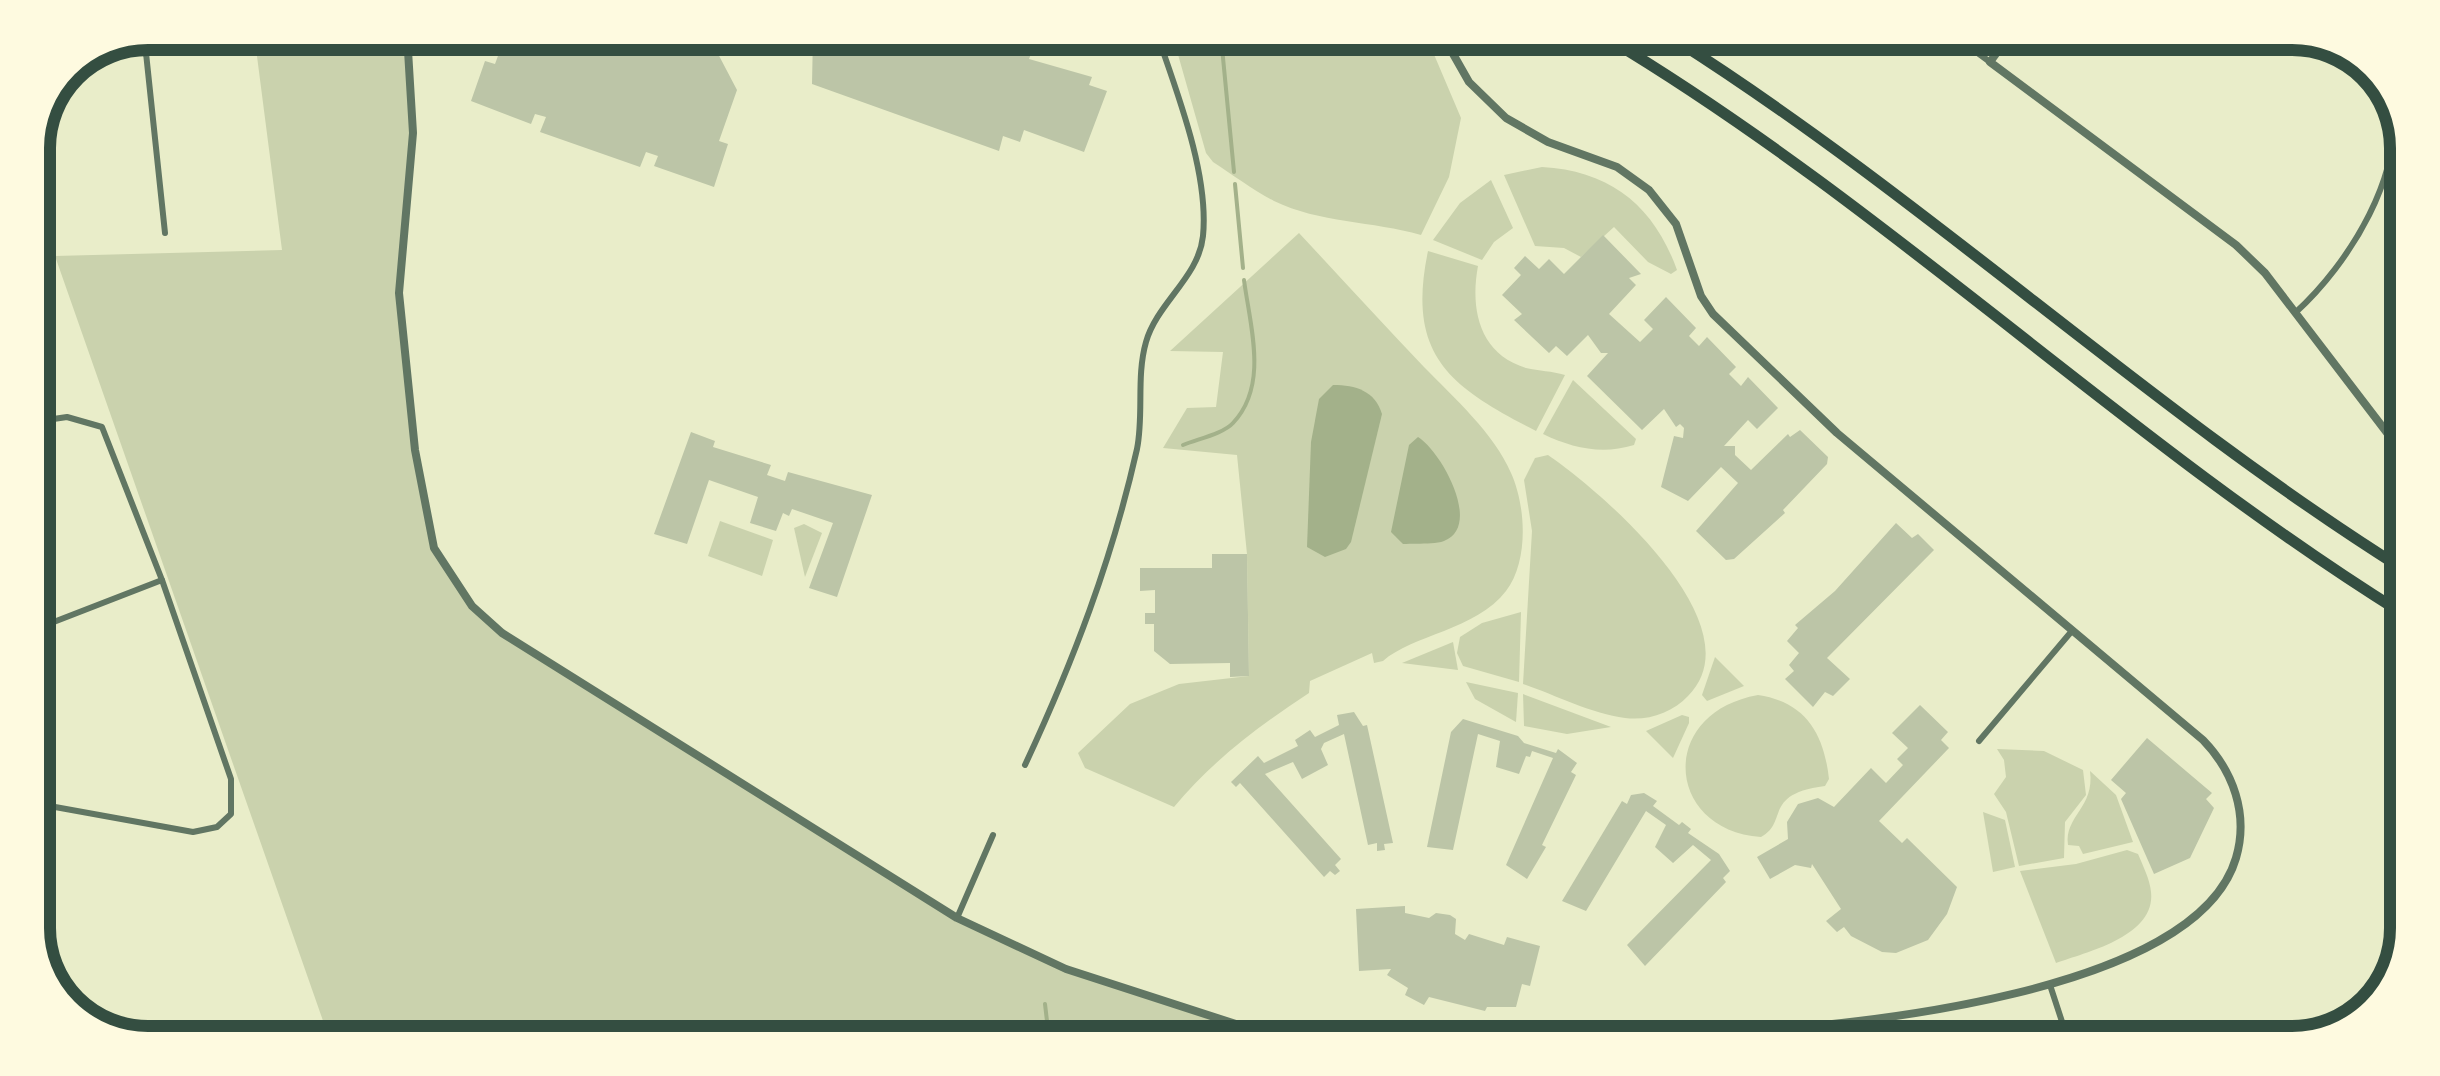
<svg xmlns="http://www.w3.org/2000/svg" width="2440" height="1076" font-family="'Titillium Web',sans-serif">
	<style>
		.green { fill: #cad2ad }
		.water { fill: #a3b18a }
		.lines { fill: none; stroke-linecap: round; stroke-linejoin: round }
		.stream { stroke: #a3b18a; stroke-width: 4 }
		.building { fill: #bcc5a7 }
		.minor { stroke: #617663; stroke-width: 6 }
		.tertiary { stroke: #617663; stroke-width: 8 }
		.motorway { stroke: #344e41; stroke-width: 11 }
		.rim { fill: none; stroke: #344e41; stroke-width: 12 }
	</style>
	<rect width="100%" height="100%" fill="#e9edc9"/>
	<!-- green -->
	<g class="green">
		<path d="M254 33 407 34 413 133 399 293 410 396 434 548 487 621 957 918 1066 969 1262 1031 1263 1039 328 1035 55 256 282 250Z"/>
		<path d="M1173 37 1427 38 1461 118 1449 177 1421 235C1373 221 1319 223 1274 201 1253 190 1233 175 1213 162L1206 153Z"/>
		<path d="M1542 167C1611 171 1654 206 1677 270L1671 274 1648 262 1614 227 1581 257 1564 248 1535 246 1504 175Z"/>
		<path d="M1491 180 1513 228 1494 242 1482 260 1433 240 1460 203Z"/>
		<path d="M1299 233C1341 278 1382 323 1424 367 1454 398 1494 433 1511 473 1526 506 1529 561 1506 591 1476 630 1412 635 1383 661L1374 663 1372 653 1310 681 1309 693C1259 726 1213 760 1174 807L1085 768 1078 753 1130 704 1179 684 1249 676 1247 554 1237 455 1163 448 1187 408 1216 407 1223 352 1170 351Z"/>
		<path d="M1428 251 1478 266C1470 309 1479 354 1526 368 1539 371 1552 371 1565 375L1536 431C1450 387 1406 356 1428 251Z"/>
		<path d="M1573 380 1636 439 1634 445C1602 455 1572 448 1543 434Z"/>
		<path d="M1548 455C1601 491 1758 626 1688 696 1672 713 1648 721 1625 718 1592 714 1555 695 1523 684L1532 531 1524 480 1535 458Z"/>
		<path d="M720 521 773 540 762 576 708 556Z"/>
		<path d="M804 524 822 533 805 577 794 528Z"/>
		<path d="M1521 612 1519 682 1463 666 1457 653 1460 637 1482 623Z"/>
		<path d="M1453 642 1458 670 1402 663Z"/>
		<path d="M1715 657 1744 686 1707 701 1702 695Z"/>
		<path d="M1466 682 1518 693 1516 722 1475 699Z"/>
		<path d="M1523 694 1611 727 1567 734 1524 726Z"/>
		<path d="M1758 695C1806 702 1824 734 1829 779L1825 786C1762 794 1789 822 1761 837 1665 830 1657 713 1758 695Z"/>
		<path d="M1682 715 1689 717V723L1673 758 1646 731Z"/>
		<path d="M1997 749 2044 751 2083 770 2086 795 2065 822 2064 858 2019 866 2006 812 1994 794 2006 777 2004 760Z"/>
		<path d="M2090 771 2116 795 2133 842 2083 854 2079 846 2068 845C2064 816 2095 808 2090 771Z"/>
		<path d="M1983 812 2005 820 2015 867 1993 872Z"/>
		<path d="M2127 850 2138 854C2143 866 2150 880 2151 892 2156 936 2087 952 2056 963L2020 871 2076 864Z"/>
	</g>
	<!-- water -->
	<g class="water">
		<path d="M1333 385C1356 385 1375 391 1382 414L1351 542 1346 549 1325 557 1307 547 1311 442 1319 399Z"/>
		<path d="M1418 437C1441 451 1483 526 1444 541 1433 545 1415 543 1403 544L1391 532 1409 445Z"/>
	</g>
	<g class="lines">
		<!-- stream -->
		<g class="stream">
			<path d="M1221 37 1234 172"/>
			<path d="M1235 184 1243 268"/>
			<path d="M1183 445C1197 439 1223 434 1233 423 1269 385 1250 326 1244 280"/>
			<path d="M1045 1004 1047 1021 1059 1038"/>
		</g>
	</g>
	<!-- building -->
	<g class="building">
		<path d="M506 34 671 35 716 50 737 90 719 141 728 144 714 187 654 166 658 156 646 152 640 167 540 132 546 117 535 114 531 124 471 101 485 61 495 64Z"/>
		<path d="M813 35 1038 36 1029 59 1092 77 1089 85 1107 91 1084 152 1024 130 1020 142 1003 136 999 151 812 84Z"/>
		<path d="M1603 235 1641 274 1629 278 1636 285 1609 314 1640 342 1653 329 1644 320 1666 297 1696 328 1689 336 1699 346 1707 337 1736 367 1729 374 1741 386 1748 377 1778 408 1757 429 1748 420 1724 446H1735V455L1751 470 1788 434 1790 437 1800 430 1828 457 1827 464 1783 510 1785 513 1734 559 1726 560 1696 531 1738 483 1721 467 1688 501 1661 487 1674 436 1683 438 1684 428 1680 424 1676 427 1664 409 1642 430 1587 376 1608 353H1601L1588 335 1567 356 1556 346 1549 353 1514 320 1522 314 1502 295 1521 275 1514 268 1525 256 1539 269 1549 259 1564 274Z"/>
		<path d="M691 432 715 441 713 447 771 465 767 475 785 481 788 472 872 495 837 597 809 588 833 523 792 509 789 516 783 513 776 531 750 523 758 497 709 480 687 544 654 534Z"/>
		<path d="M1896 523 1912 538 1918 534 1934 550 1827 658 1850 679 1833 696 1825 692 1813 707 1785 679 1794 671 1789 665 1799 653 1787 641 1798 628 1795 625 1835 591Z"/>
		<path d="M1212 554H1247L1249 676 1230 677V663L1170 664 1154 651V624H1145V613H1155V590L1140 591V568H1212Z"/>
		<path d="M1920 705 1948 732 1941 740 1949 748 1879 821 1902 843 1907 838 1957 887 1947 914 1928 940 1896 953 1882 952 1851 936 1844 927 1837 932 1826 921 1841 909 1812 864 1811 868 1795 865 1770 879 1757 857 1788 839 1787 822 1798 804 1818 798 1834 807 1871 768 1886 783 1903 765 1897 759 1908 748 1892 733Z"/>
		<path d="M1354 712 1363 726 1367 725 1393 843 1384 844 1385 850 1377 851V843L1368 845 1344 734 1324 743 1321 749 1328 765 1302 779 1293 762 1265 774 1341 859 1335 865 1340 871 1335 875 1330 871 1324 877 1240 783 1236 787 1231 782 1258 756 1264 763 1298 746 1295 740 1310 730 1315 737 1339 725 1337 715Z"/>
		<path d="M1463 719 1518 736 1524 743 1556 753 1558 749 1577 763 1571 772 1576 775 1542 845 1546 847 1527 879 1506 865 1553 758 1532 751 1530 757 1526 756 1519 774 1496 767 1500 741 1478 734 1453 850 1427 847 1451 732Z"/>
		<path d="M2147 738 2212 793 2206 799 2214 808 2190 858 2154 874 2121 799 2126 793 2111 780Z"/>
		<path d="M1644 793 1657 801 1653 806 1679 825 1682 822 1691 829 1688 833 1719 854 1730 871 1723 878 1726 882 1645 966 1627 945 1711 860 1693 845 1673 863 1655 847 1666 825 1646 811 1586 911 1562 901 1622 801 1627 804 1631 795Z"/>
		<path d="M1405 906V913L1429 918 1436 913 1450 915 1456 919 1455 934 1465 940 1469 934 1504 945 1507 937 1540 946 1530 986 1522 984 1516 1007H1487L1485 1011 1429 997 1424 1005 1405 995 1408 988 1387 975 1391 969 1359 971 1356 909Z"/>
	</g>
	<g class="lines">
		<!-- minor -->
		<g class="minor">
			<path d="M144 34 165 233"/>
			<path d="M1960 40 1990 62"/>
			<path d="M120 44 146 54"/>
			<path d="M2295 313C2349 264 2407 172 2391 96"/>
			<path d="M33 422 67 417 102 427 162 580 231 779V814L217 827 193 832 33 803"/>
			<path d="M33 630 162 580"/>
			<path d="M1979 741 2071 632"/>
			<path d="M1025 765C1073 662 1112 560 1137 449 1144 414 1136 377 1146 342 1157 303 1199 277 1203 236 1209 175 1178 95 1158 37"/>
			<path d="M957 918 993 835"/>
			<path d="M2050 985 2069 1043"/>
			<path d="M150 1035 172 1030 195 1035"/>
		</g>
		<!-- tertiary -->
		<g class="tertiary">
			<path d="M407 34 413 133 399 293 415 450 434 548 472 606 502 633 957 918 1066 969 1282 1039"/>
			<path d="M1444 38 1469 82 1506 118 1548 142 1617 167 1649 190 1676 224 1701 296 1713 314 1837 433 2203 740C2233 771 2249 814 2236 858 2196 994 1854 1025 1734 1032 1669 1035 1601 1028 1537 1040"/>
			<path d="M2006 40 1990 62 2236 245 2265 273 2404 455"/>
		</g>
		<!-- motorway -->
		<g class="motorway">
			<path d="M1607 38C1889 207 2124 440 2402 613"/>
			<path d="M1674 39C1928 200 2148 409 2403 569"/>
		</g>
	</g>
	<!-- crop -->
	<path d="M0 0H2440V1076H0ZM148 50H2292A98 98 0 0 1 2390 148V928A98 98 0 0 1 2292 1026H148A98 98 0 0 1 50 928V148A98 98 0 0 1 148 50Z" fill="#fefae0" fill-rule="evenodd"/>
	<path class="rim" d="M148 50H2292A98 98 0 0 1 2390 148V928A98 98 0 0 1 2292 1026H148A98 98 0 0 1 50 928V148A98 98 0 0 1 148 50Z"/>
</svg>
